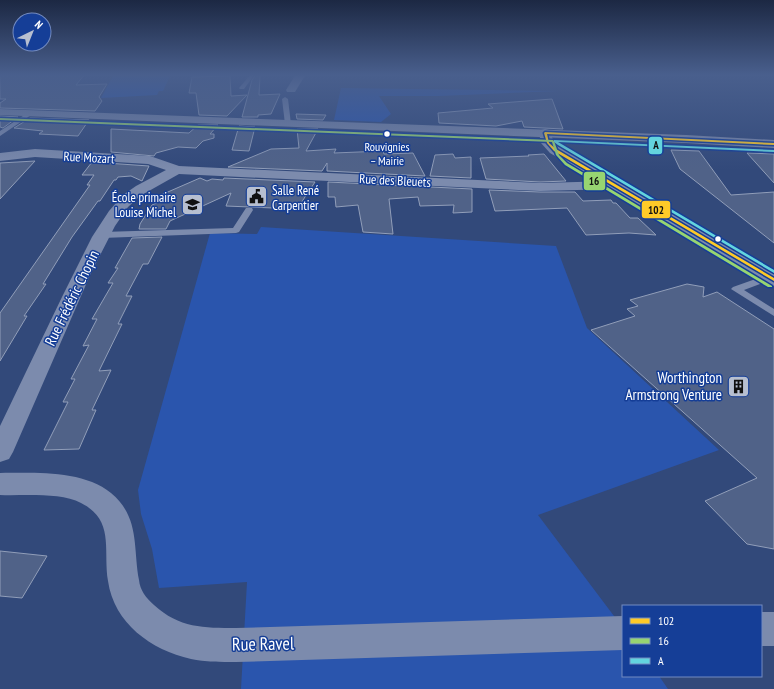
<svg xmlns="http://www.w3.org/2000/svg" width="774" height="689" font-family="'PT Sans Narrow',sans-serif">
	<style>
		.green { fill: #2a55ad }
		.building { fill: #506288; stroke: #919eb9 }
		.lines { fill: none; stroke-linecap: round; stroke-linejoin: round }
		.service { fill: #7c8bad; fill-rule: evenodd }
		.minor { fill: #7c8bad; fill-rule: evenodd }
		.tertiary { fill: #7c8bad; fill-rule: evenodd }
		.secondary { fill: #7886a8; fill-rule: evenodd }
		.bus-1-casing { stroke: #153e97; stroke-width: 3 }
		.bus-2-casing { stroke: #153e97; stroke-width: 3 }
		.bus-3-casing { stroke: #153e97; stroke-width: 3 }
		.bus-1 { fill: #feca28; fill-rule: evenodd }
		.bus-2 { fill: #97d471; fill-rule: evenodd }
		.bus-3 { fill: #63d4de; fill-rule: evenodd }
		.bus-dot { fill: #fff; stroke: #153e97; stroke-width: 1.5 }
		.labels { text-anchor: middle; stroke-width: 3; stroke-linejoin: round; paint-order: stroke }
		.far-bus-label { font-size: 12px; fill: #fff; stroke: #153e97 }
		.far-street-label { font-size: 13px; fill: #fff; stroke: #153e97 }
		.far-poi-label { font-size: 13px; fill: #fff; stroke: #153e97; text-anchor: start }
		.street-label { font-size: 15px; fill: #fff; stroke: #153e97 }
		.poi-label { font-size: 15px; fill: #fff; stroke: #153e97; text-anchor: end }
		.near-street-label { font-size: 18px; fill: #fff; stroke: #153e97 }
		.line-badge { stroke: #153e97; stroke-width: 1.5 }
		.pale-badge-label { font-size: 11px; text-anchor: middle; font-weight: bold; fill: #111 }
	</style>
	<rect width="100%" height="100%" fill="#32497a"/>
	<!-- green -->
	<g class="green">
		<path d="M114 74H171L163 91H159L157 95 101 98Z"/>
		<path d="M341 88 558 91 439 96H379L391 114 381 122 334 120Z"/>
		<path d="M261 227 556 246 587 328 719 450 538 515 623 628V676H659L668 689H241L247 582 159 588 152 549 141 514 138 490 210 233 257 234Z"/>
	</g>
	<!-- building -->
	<g class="building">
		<path d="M0 74H85L76 85 107 84 99 97 102 101 95 111 0 108V103L6 99H0Z"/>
		<path d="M256 74 260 75 259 95 280 94 271 114 258 115V117H242L252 80Z"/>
		<path d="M230 76 231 96 247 95 227 116 199 115 196 93H189L192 77Z"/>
		<path d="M552 99 563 129 524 127 522 121 496 126 439 123 438 113 493 108 488 104Z"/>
		<path d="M296 114 326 115 323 120 297 119Z"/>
		<path d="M0 116 18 117 3 128 0 127Z"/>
		<path d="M30 118 89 120 78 136 39 134 43 131 14 128Z"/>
		<path d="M198 125H218L210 134H214V138L203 141 196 148 178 147 156 153 154 156 111 152V129L189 133Z"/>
		<path d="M239 126 255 127 249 151 232 150Z"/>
		<path d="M297 129H318L306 151 336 149 334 153 383 151 384 154 413 153 425 176 327 171V163L322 171 228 167 271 149 299 148Z"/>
		<path d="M671 150 699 151 731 195 774 192V243L680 169Z"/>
		<path d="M747 153 774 154V183Z"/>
		<path d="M453 154 455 158 471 157V178L430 176 435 155Z"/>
		<path d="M544 154 566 181 540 182 486 179 480 158 529 156 528 155Z"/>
		<path d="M35 161 0 199V163Z"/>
		<path d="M92 162 149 166 142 181 131 176 118 177 116 180H114L100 201H98L72 237 43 284H46L24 316H27L0 361V313L90 185H87L94 175H82Z"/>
		<path d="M200 178 207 181 212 179 223 180 224 178 315 182 297 209 226 206 231 193 170 221 166 229H139L140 224 152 205 161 201 154 198Z"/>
		<path d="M328 182 472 189V212L453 213 454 205 420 206 418 197 389 199 393 234 363 232 358 205 336 207 335 197H328Z"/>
		<path d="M489 190 540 192H575L583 201 611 200 613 203H616L630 218H638L656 235 629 233 586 235 567 208 495 211Z"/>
		<path d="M162 237 148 264H143L126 296H132L118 324H122L99 371 111 370 92 410H96L79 449 44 450 68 402H63L75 379H71L89 345 83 346 97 319H92L113 283H108L118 268H115L132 238Z"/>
		<path d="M687 284 704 287 703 297 717 292 774 329V549L747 544 705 501 757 478 591 330 635 316 627 309 638 306 630 300Z"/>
		<path d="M0 551 47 556 22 598 0 596Z"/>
	</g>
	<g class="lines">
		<!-- service -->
		<g class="service">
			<path d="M251 74H255L244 89H240L239 88Z"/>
			<path d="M285 97 288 99 291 124 288 126 285 124 282 99Z"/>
			<path d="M29 112 34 113 0 136V131Z"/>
			<path d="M246 208H252L253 210 239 232 236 233 102 238 98 235 102 232 233 228Z"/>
			<path d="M770 274 774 276 773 279 744 290 774 309V316L731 289 733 287Z"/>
		</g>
		<!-- minor -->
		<g class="minor">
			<path d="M296 74H306L295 92H287L286 90Z"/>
			<path d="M35 149 150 156 179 166 540 183 614 181 619 182 621 185 619 188 614 189 540 191 179 174 140 196 128 207 115 226 91 273 13 452 9 459 0 462V426L62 297 92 237 109 211 123 195 136 186 166 170 148 164 35 157 0 161V153Z"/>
			<path d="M0 473C34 473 83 470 111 493 140 517 133 548 139 580 140 590 146 598 154 605 179 628 204 628 236 628L623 616V650L236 662C221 662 205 662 191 659 151 650 114 623 108 581 103 550 115 520 81 503 60 492 23 496 0 495Z"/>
			<rect x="761" y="612" width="13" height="34"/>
		</g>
		<!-- tertiary -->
		<path class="tertiary" d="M545 129 549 130 554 142 560 147 774 272V286L767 284 550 153 541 143 539 133 541 130Z"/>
		<!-- secondary -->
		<path class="secondary" d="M0 109 686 135 774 140V148L686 143 0 115Z"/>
		<defs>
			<path id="bus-1" d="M545 132 774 143V145L547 134 549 143 556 149 774 278V281L554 151 547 143 544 133Z"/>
			<path id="bus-2" d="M0 118 553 140 554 141 559 155 567 163 772 286V287H768L565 165 556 155 552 142 0 120Z"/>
			<path id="bus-3" d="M554 140 774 150V152L558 142 774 270V273L558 145 554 142Z"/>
		</defs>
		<!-- bus-1 casing -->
		<use href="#bus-1" class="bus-1-casing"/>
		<!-- bus-2 casing -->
		<use href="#bus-2" class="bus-2-casing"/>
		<!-- bus-3 casing -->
		<use href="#bus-3" class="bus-3-casing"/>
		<!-- bus-1 -->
		<use href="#bus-1" class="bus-1"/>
		<!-- bus-2 -->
		<use href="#bus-2" class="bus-2"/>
		<!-- bus-3 -->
		<use href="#bus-3" class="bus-3"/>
	</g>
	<!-- sky -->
	<linearGradient id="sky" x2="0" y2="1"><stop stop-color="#1c2843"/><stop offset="0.44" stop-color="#495f8d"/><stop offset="1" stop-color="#495f8d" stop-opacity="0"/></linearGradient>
	<rect width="774" height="170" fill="url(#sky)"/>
	<!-- icons -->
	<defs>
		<symbol id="civic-square" viewBox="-11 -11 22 22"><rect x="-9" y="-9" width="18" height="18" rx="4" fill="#b7bfd0" stroke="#153e97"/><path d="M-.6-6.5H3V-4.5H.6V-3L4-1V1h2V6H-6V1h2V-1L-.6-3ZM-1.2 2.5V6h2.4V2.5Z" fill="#111"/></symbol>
		<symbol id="school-square" viewBox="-11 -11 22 22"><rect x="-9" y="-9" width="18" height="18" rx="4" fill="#b7bfd0" stroke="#153e97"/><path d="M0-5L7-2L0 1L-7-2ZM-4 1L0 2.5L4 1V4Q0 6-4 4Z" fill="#111"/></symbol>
		<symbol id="building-square" viewBox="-11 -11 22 22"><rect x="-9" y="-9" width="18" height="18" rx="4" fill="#b7bfd0" stroke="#153e97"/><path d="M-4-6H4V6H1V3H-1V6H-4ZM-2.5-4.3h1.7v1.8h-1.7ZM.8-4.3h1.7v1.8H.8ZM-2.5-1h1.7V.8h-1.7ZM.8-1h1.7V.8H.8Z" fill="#111"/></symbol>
	</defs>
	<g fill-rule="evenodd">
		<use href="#civic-square" x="244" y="184" width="25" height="25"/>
		<use href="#school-square" x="180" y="192" width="25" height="25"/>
		<use href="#building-square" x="726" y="374" width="25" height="25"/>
	</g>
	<!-- markers -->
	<g class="bus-dot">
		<circle cx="387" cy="134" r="3.5"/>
		<circle cx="718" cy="239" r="3.5"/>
	</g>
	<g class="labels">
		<!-- far-bus labels -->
		<g class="far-bus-label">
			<text x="387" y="151">Rouvignies<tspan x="387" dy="14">– Mairie</tspan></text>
		</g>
		<!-- far-street labels -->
		<g class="far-street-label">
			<text transform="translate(89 157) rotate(3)" y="5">Rue Mozart</text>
			<text transform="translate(395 180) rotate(3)" y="5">Rue des Bleuets</text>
		</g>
		<!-- far-poi labels -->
		<g class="far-poi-label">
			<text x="272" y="195">Salle René<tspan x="272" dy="15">Carpentier</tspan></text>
			<text x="176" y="202" text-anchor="end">École primaire<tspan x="176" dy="15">Louise Michel</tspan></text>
		</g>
		<!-- street labels -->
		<g class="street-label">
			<text transform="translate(72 298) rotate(-64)" y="5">Rue Frédéric Chopin</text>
		</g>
		<!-- poi labels -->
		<g class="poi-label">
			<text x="722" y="383">Worthington<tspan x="722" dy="17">Armstrong Venture</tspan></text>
		</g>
		<!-- near-street labels -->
		<g class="near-street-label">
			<text transform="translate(263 644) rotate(-1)" y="6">Rue Ravel</text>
		</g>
	</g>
	<g class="line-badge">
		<rect x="648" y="136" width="15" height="19" rx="4" fill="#63d4de"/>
		<rect x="583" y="171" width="23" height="20" rx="4" fill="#97d471"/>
		<rect x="641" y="200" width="30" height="19" rx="4" fill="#feca28"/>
	</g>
	<g class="pale-badge-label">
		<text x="656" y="149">A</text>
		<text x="594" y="185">16</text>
		<text x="656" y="214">102</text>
	</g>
	<!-- legend -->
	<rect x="622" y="605" width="140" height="72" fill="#153e97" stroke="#738bc1"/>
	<rect x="630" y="618" width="20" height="6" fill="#feca28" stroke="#738bc1"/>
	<text x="658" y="625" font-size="12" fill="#ffffff">102</text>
	<rect x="630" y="638" width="20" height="6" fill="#97d471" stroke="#738bc1"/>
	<text x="658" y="645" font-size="12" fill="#ffffff">16</text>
	<rect x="630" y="658" width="20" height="6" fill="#63d4de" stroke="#738bc1"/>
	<text x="658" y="665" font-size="12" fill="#ffffff">A</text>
	<!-- north arrow -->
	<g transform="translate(32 32) rotate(43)"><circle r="19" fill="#153e97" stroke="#738bc1"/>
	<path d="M0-3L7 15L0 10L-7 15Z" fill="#b7bfd0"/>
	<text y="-6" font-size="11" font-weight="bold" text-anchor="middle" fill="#ffffff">N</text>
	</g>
</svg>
